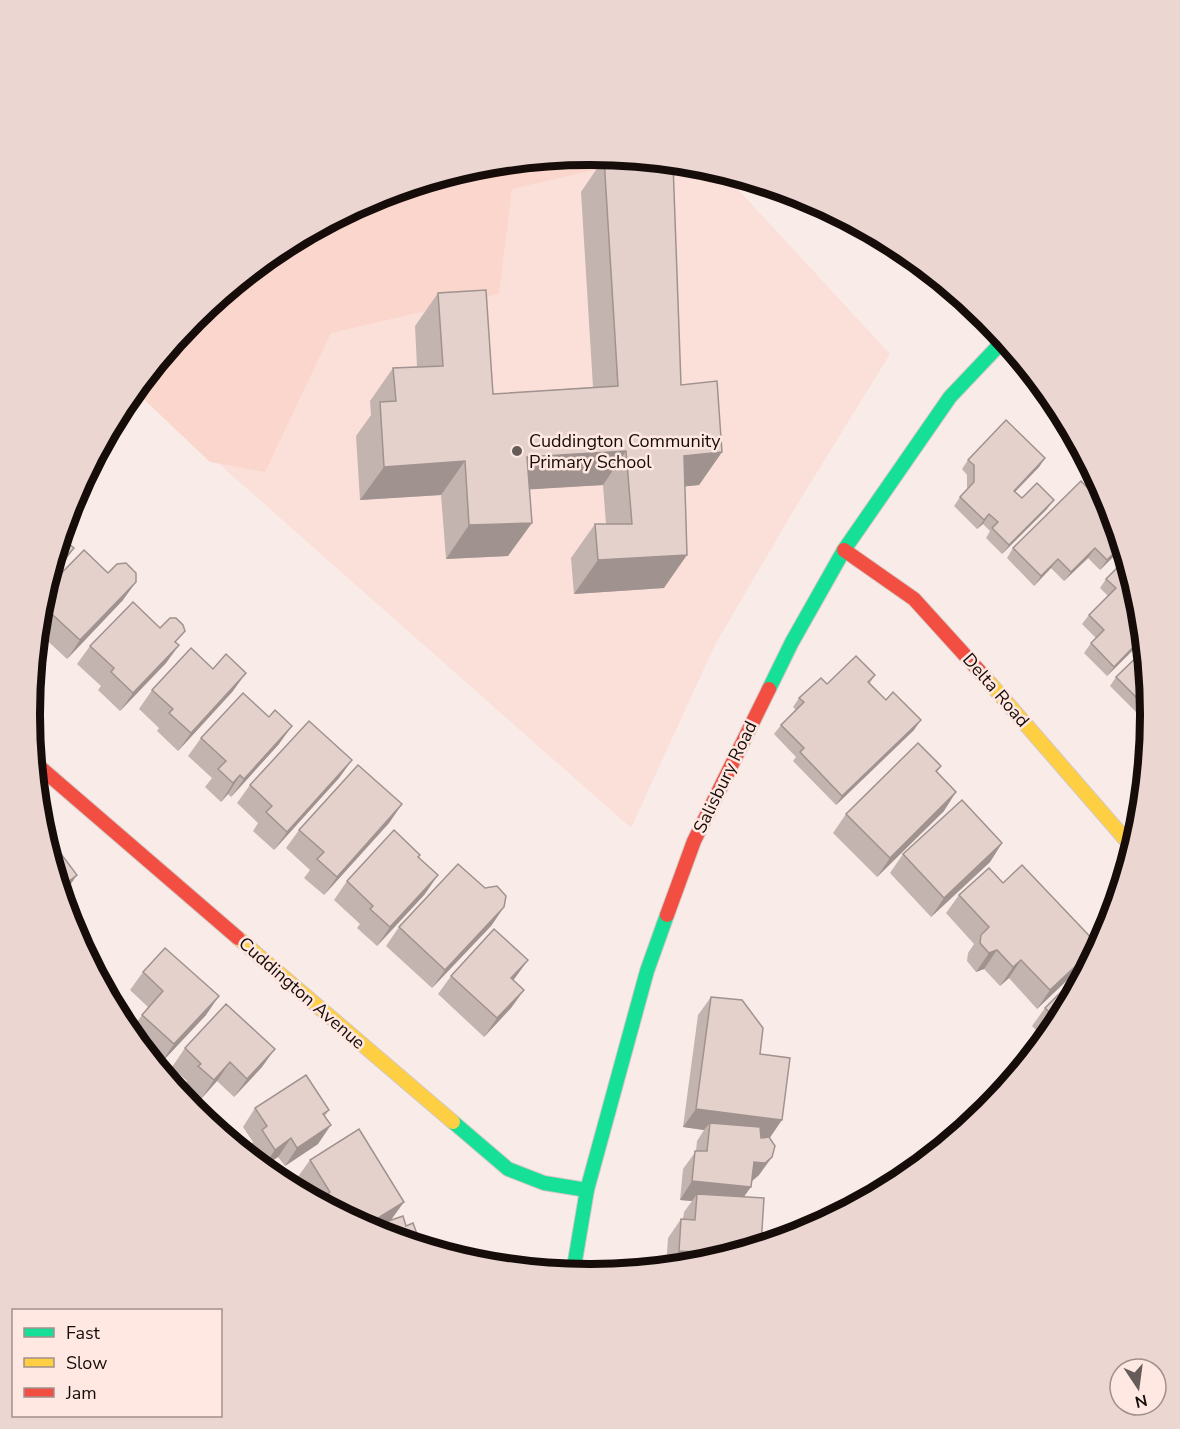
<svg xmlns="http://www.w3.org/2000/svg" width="1180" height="1429" font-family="'Nunito Sans',sans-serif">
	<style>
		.built { fill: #fbe0da }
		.green { fill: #fbd6cc }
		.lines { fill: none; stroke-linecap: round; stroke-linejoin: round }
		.fast-casing { stroke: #d3c8c5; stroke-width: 16 }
		.slow-casing { stroke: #d3c8c5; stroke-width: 16 }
		.jam-casing { stroke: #d3c8c5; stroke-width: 16 }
		.fast { stroke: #16e098; stroke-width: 14 }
		.slow { stroke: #ffcf43; stroke-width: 14 }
		.jam { stroke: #f24e42; stroke-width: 14 }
		.wall { fill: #c4b4af }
		.shaded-wall { fill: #a0928f }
		.building { fill: #e4d1cc; stroke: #a0928f; stroke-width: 1.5 }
		.poi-dot { fill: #655b58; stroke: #ffe8e2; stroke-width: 2 }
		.labels { text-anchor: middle; stroke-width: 5; stroke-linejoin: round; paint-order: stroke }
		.poi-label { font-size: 18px; fill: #160d0a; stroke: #ffe8e2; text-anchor: start }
		.street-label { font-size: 18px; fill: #160d0a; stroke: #ffe8e2 }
		.rim { fill: none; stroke: #160d0a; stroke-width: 8 }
	</style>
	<rect width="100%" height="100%" fill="#f9ece8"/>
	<!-- built -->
	<path class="built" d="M590 155 700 165 722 172 890 354 792 513 715 645 631 828 135 390 194 318 279 249 376 197 481 165Z"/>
	<!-- green -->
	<path class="green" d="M590 155 608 156 616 165 512 189 499 294 331 333 265 472 210 462 135 391 194 318 279 249 376 197 481 165Z"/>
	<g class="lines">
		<defs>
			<g id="fast">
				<path d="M769 689 792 642 844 550 950 397 1004 340"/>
				<path d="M453 1122 508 1169 544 1183 587 1190"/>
				<path d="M573 1273 587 1190 647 971 667 915"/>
			</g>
			<g id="slow">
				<path d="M982 674 1132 847"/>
				<path d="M238 938 453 1122"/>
			</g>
			<g id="jam">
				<path d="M844 550 914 599 982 674"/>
				<path d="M35 763 238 938"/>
				<path d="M667 915 694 841 769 689"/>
			</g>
		</defs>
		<!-- fast casing -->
		<use href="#fast" class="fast-casing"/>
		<!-- slow casing -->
		<use href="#slow" class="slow-casing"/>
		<!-- jam casing -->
		<use href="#jam" class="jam-casing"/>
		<!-- fast -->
		<use href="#fast" class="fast"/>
		<!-- slow -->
		<use href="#slow" class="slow"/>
		<!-- jam -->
		<use href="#jam" class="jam"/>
	</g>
	<!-- wall -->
	<g class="wall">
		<path d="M604 158 681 385 722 452 699 485 685 486 664 588 574 594 571 558 595 524H606L603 485 529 489 508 556 446 559 441 495 360 500 356 436 371 415 370 401 393 368 417 367 415 326 438 293 493 394 593 387 581 192Z"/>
		<path d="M1045 458 1039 467 1015 492 1022 498 1047 509 1002 554 986 538 990 531 983 524 977 529 954 506 960 497 967 489V475L962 469 968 460Z"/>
		<path d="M1013 548H1122L1100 570 1088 558 1064 581 1051 568 1034 586 1007 558Z"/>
		<path d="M1106 579 1139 606 1143 640 1107 676 1084 653 1091 643 1096 638 1082 624 1089 615 1108 596 1100 588Z"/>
		<path d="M45 590 123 600 67 659 38 632 41 605Z"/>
		<path d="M160 628 179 645 166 663 120 711 98 690 101 686 77 664 90 646Z"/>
		<path d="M1144 650 1149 700 1136 712 1110 686 1116 677Z"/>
		<path d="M875 675 870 683 914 730 836 805 793 761 796 757 774 734 781 725 796 710 793 707 799 698 827 684Z"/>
		<path d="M152 690 233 691 178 751 157 731 159 728 139 709Z"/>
		<path d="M201 738 279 744 231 797 228 794 221 802 205 787 212 778 188 756Z"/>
		<path d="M352 760 339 778 274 850 253 831 258 823 237 803 250 785Z"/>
		<path d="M941 766 937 772 944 811 877 877 833 833 846 814Z"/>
		<path d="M402 804 389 823 324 895 304 878 310 870 286 848 299 830Z"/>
		<path d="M1002 843 990 862 931 917 890 873 903 854Z"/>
		<path d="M420 855 419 857 425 894 377 946 357 928 360 924 334 900 347 881Z"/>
		<path d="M1003 883 1085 963 1037 1009 1009 978 1000 986 984 969 976 972 967 961 968 953 974 944 946 913 959 895Z"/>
		<path d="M504 907 491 926 432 988 386 946 399 927Z"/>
		<path d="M528 960 513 980 524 990 511 1008 484 1037 438 994 451 976Z"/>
		<path d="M1085 971 1055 1026 1045 1039 1032 1026 1045 1008Z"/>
		<path d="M143 972 206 1015 161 1063 136 1040 130 1032 142 1015 148 1007 130 990Z"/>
		<path d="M711 997 760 1054 772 1157 759 1175 752 1181 744 1197 699 1264 666 1267 668 1238 681 1219H683L684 1212 692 1201 680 1200 683 1169 696 1151 697 1141 704 1130 683 1127 698 1015Z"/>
		<path d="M185 1048 262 1067 234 1097 217 1081 201 1099 185 1084 187 1081 172 1067Z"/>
		<path d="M255 1108 329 1110 325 1116 318 1144 285 1166 278 1157 263 1167 259 1164 249 1148 253 1142 243 1127Z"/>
		<path d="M310 1160 392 1220 406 1226 421 1245 375 1232 308 1196 297 1178Z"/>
	</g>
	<!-- shaded-wall -->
	<g class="shaded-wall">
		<path d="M626 451 603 485 504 491 527 457Z"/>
		<path d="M722 452 699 485 660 489 684 456Z"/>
		<path d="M1045 458 1039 467 1007 500 1014 491Z"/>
		<path d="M465 461 441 495 360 500 384 467Z"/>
		<path d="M1054 500 1047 509 1002 554 1009 545Z"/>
		<path d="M989 514 983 524 977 529 984 520Z"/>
		<path d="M532 523 508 556 446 559 469 525Z"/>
		<path d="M1121 546 1122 548 1100 570 1107 560Z"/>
		<path d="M74 548 61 567 48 581 50 575Z"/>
		<path d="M1095 548 1088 558 1064 581 1071 572Z"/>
		<path d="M687 555 664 588 574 594 598 560Z"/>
		<path d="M1058 559 1051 568 1034 586 1041 576Z"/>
		<path d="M136 582 123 600 67 659 80 640Z"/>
		<path d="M1142 638 1143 640 1107 676 1114 667Z"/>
		<path d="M179 645 166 663 120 711 133 693Z"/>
		<path d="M246 673 233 691 178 751 191 733Z"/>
		<path d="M1148 697 1149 700 1136 712 1142 703Z"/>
		<path d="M921 720 914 730 836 805 842 796Z"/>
		<path d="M292 726 279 744 231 797 244 779Z"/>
		<path d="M352 760 339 778 274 850 287 832Z"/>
		<path d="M240 775 228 794 221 802 233 783Z"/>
		<path d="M956 792 944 811 877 877 890 858Z"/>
		<path d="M402 804 389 823 324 895 337 877Z"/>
		<path d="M1002 843 990 862 931 917 944 898Z"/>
		<path d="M77 875 64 894 62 895 60 888Z"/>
		<path d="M438 875 425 894 377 946 390 927Z"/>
		<path d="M504 907 491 926 432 988 445 970Z"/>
		<path d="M1098 945 1085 963 1037 1009 1050 990Z"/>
		<path d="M997 950 984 969 976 972 989 953Z"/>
		<path d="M528 960 515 978 498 996 511 978Z"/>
		<path d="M1021 960 1009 978 1000 986 1013 967Z"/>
		<path d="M524 990 511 1008 484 1037 497 1018Z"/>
		<path d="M219 996 206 1015 161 1063 174 1044Z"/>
		<path d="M275 1049 262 1067 234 1097 247 1079Z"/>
		<path d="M230 1062 217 1081 201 1099 214 1080Z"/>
		<path d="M696 1109 782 1120 769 1139 709 1131 710 1123 704 1130 683 1127Z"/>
		<path d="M331 1125 318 1144 285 1166 297 1148Z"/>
		<path d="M291 1138 278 1157 263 1167 275 1150Z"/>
		<path d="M772 1157 759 1175 752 1181 741 1180 754 1162Z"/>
		<path d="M692 1181 751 1187 738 1205 697 1194 692 1201 680 1200Z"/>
		<path d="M404 1202 391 1220 374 1231 367 1227 370 1223Z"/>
		<path d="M367 1218 362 1225 359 1223Z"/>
		<path d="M679 1251 732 1254 699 1264 689 1263 688 1265 667 1267Z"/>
	</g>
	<!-- building -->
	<g class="building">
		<path d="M620 157 673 163 681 385 717 381 722 452 684 456 687 555 598 560 595 524H632L626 451 527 457 532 523 469 525 465 461 384 467 380 402 396 401 393 368 443 366 438 293 486 290 493 394 618 386 604 158Z"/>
		<path d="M1006 420 1045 458 1014 491 1022 498 1037 483 1054 500 1009 545 992 528 998 522 989 514 984 520 960 497 974 482V465L968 460Z"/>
		<path d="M1081 481 1111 512 1121 546 1107 560 1095 548 1071 572 1058 559 1041 576 1013 548Z"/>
		<path d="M61 537 74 548 50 575Z"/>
		<path d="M84 550 108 573 117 564 126 563 136 573V582L80 640 41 604 45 590Z"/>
		<path d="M1125 560 1139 606 1142 638 1114 667 1091 643 1104 630 1089 615 1116 588 1106 579Z"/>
		<path d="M133 602 160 628 170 618H176L183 625 185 631 175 642 179 645 133 693 111 672 114 668 90 646Z"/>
		<path d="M191 648 213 669 226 654 246 673 191 733 169 713 173 709 152 690Z"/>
		<path d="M1144 650 1148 697 1142 703 1116 677Z"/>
		<path d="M856 656 875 675 868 682 886 700 893 692 921 720 842 796 800 752 804 748 781 725 804 702 799 698 821 678 827 684Z"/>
		<path d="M243 693 269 717 275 710 292 726 244 779 240 775 233 783 218 769 226 761 201 738Z"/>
		<path d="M309 721 352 760 287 832 266 812 272 806 250 785Z"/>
		<path d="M918 743 941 766 936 771 956 792 890 858 846 814Z"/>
		<path d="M358 765 402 804 337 877 317 859 324 852 299 830Z"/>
		<path d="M962 800 1002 843 944 898 903 854Z"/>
		<path d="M43 830 77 875 60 888Z"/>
		<path d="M394 830 420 855 418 857 438 875 390 927 370 909 373 906 347 881Z"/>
		<path d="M458 864 485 888 497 886 506 896 504 907 445 970 399 927Z"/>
		<path d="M1022 865 1098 945 1050 990 1021 960 1013 967 997 950 989 953 980 943 981 935 989 927 959 895 989 868 1003 883Z"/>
		<path d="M494 929 528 960 511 978 524 990 497 1018 451 976Z"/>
		<path d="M165 948 219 996 174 1044 142 1015 163 991 143 972Z"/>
		<path d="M1083 970 1085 971 1058 1021 1045 1008Z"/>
		<path d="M711 997 742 1000 763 1028 760 1054 790 1058 782 1120 696 1109Z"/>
		<path d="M226 1004 275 1049 247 1079 230 1062 214 1080 198 1066 201 1064 185 1048Z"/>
		<path d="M306 1075 329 1110 323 1114 331 1125 297 1148 291 1138 275 1150 262 1130 267 1126 255 1108Z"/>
		<path d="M710 1123 760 1127 761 1138 769 1137 775 1146 772 1157 765 1163 754 1162 751 1187 692 1181 695 1151H707Z"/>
		<path d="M359 1129 404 1202 370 1223 367 1218 359 1223 327 1206 322 1198 330 1192 310 1160Z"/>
		<path d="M697 1194 764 1198 761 1245 746 1250 739 1249V1252L732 1254 679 1251 681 1219 695 1220Z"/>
		<path d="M403 1216 406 1226 413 1223 421 1245 427 1243 428 1248 375 1232 368 1228Z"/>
	</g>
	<!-- markers -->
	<circle class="poi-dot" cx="517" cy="451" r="6"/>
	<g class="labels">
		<!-- poi labels -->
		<g class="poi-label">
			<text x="529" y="447">Cuddington Community<tspan x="529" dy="21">Primary School</tspan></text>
		</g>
		<!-- street labels -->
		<g class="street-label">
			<text transform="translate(996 690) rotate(49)" y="6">Delta Road</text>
			<text transform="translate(725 777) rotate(-64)" y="6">Salisbury Road</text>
			<text transform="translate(302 993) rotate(41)" y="6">Cuddington Avenue</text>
		</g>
	</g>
	<!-- crop -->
	<path d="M0 0H1180V1429H0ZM589 165H591A549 549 0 0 1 1140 714V715A549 549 0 0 1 591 1264H589A549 549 0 0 1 40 715V714A549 549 0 0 1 589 165Z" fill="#ecd6d1" fill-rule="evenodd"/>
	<path class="rim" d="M589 165H591A549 549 0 0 1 1140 714V715A549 549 0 0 1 591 1264H589A549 549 0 0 1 40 715V714A549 549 0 0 1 589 165Z"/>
	<!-- legend -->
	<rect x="12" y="1309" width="210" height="108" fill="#ffe8e2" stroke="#a2908c" stroke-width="1.5"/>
	<rect x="24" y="1328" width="30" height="9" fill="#16e098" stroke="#a2908c" stroke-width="1.5"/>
	<text x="66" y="1339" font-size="18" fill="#160d0a">Fast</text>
	<rect x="24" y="1358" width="30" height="9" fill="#ffcf43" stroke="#a2908c" stroke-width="1.5"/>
	<text x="66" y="1369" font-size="18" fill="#160d0a">Slow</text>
	<rect x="24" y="1388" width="30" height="9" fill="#f24e42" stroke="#a2908c" stroke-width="1.5"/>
	<text x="66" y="1399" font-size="18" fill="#160d0a">Jam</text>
	<!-- north arrow -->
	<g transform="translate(1138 1387) rotate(167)"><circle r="28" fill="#ffe8e2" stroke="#a2908c" stroke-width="1.5"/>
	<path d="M0-4.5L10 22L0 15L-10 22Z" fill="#655b58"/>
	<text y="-9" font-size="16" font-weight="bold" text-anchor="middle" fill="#160d0a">N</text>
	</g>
</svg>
